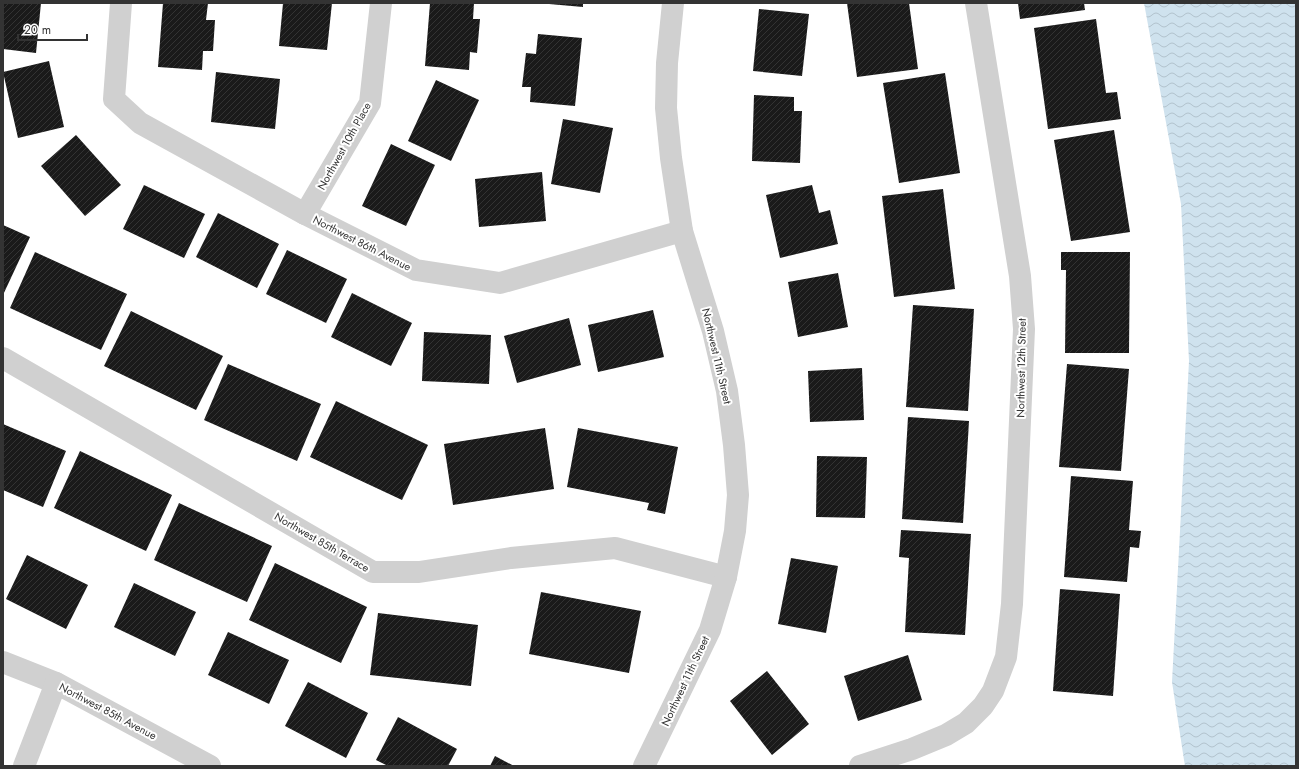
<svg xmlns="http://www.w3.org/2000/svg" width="1299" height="769" font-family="Jost,sans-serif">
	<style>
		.water { fill: url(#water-waves) }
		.building { fill: url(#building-hatch) }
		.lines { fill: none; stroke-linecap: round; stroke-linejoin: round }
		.street { stroke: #d0d0d0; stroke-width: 22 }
		.labels { text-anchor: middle; stroke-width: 4; stroke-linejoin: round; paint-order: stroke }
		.street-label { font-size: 11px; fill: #333; stroke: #fff }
	</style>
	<defs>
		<pattern id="water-waves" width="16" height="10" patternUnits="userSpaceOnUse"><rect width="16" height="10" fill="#cfe2ee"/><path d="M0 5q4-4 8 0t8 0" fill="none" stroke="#b2c2cd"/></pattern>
		<pattern id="building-hatch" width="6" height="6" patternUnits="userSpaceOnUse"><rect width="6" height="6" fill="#1a1a1a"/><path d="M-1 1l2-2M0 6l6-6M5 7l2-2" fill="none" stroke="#333"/></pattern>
	</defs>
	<rect width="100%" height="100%" fill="#fff"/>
	<!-- water -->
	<path class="water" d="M1144 3H1296V766H1185L1184 760 1172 682 1189 361 1181 204Z"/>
	<!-- building -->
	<g class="building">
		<path d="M3 3H41L36 53 3 49Z"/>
		<path d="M163 3H208L206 20H215L213 51H203L202 70 158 67Z"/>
		<path d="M283 3H332L327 50 279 46Z"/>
		<path d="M430 3H474L473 19H480L477 53 470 52 469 70 425 66Z"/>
		<path d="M549 3H583V7L549 4Z"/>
		<path d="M847 3H909L918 69 857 77Z"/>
		<path d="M1018 3H1084L1085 10 1020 19Z"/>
		<path d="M759 9 809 14 802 76 753 71Z"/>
		<path d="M1096 19 1106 93 1117 92 1121 119 1048 129 1034 28Z"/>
		<path d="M538 34 582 38 575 106 530 102 531 87H522L526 53 536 54Z"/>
		<path d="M49 61 64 127 18 138 3 72Z"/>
		<path d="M216 72 280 79 275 129 211 122Z"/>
		<path d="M945 73 960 173 899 183 883 83Z"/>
		<path d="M436 80 479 100 451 161 408 141Z"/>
		<path d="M754 95 794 97V111H802L800 163 752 161Z"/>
		<path d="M563 119 613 128 600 193 551 184Z"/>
		<path d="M1114 130 1130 232 1071 241 1054 140Z"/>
		<path d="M76 135 121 185 85 216 41 166Z"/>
		<path d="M391 144 435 165 406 226 362 206Z"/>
		<path d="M542 172 546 221 479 227 475 179Z"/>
		<path d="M144 185 205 214 184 258 123 229Z"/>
		<path d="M812 185 819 213 830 210 838 244 780 258 766 195Z"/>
		<path d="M943 189 955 289 894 297 882 196Z"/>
		<path d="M218 213 279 244 257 288 196 257Z"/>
		<path d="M3 225 30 237 3 295Z"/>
		<path d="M287 250 347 279 326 323 266 294Z"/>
		<path d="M35 252 127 294 101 350 10 308Z"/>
		<path d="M1061 252H1130L1129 353H1065L1066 270H1061Z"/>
		<path d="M838 273 848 327 798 337 788 282Z"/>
		<path d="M352 293 412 323 391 366 331 337Z"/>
		<path d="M913 305 974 309 968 411 906 407Z"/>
		<path d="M653 310 664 357 598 372 588 325Z"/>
		<path d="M131 311 223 356 196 410 104 366Z"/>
		<path d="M569 318 581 365 517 383 504 336Z"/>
		<path d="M424 332 491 335 489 384 422 381Z"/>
		<path d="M228 364 321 404 297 461 204 420Z"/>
		<path d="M1067 364 1129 369 1121 471 1059 467Z"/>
		<path d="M862 368 864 420 810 422 808 371Z"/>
		<path d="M336 401 428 445 402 500 310 457Z"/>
		<path d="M908 417 969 421 963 523 902 519Z"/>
		<path d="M3 424 66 451 43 507 3 490Z"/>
		<path d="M545 428 554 489 453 505 444 444Z"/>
		<path d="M578 428 678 447 665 514 647 510 649 503 567 487Z"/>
		<path d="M80 451 172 495 146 551 54 508Z"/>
		<path d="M817 456 867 457 865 518 816 517Z"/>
		<path d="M1071 476 1133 481 1129 530 1141 531 1139 548 1130 547 1127 582 1064 577Z"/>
		<path d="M179 503 272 546 247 602 154 560Z"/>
		<path d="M901 530 971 534 965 635 905 632 909 558 899 557Z"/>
		<path d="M27 555 88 585 66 629 6 599Z"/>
		<path d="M791 558 838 566 826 633 778 624Z"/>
		<path d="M275 563 367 607 341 663 249 620Z"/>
		<path d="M134 583 196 612 175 656 114 627Z"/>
		<path d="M1060 589 1120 594 1113 696 1053 691Z"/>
		<path d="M541 592 641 611 629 673 529 654Z"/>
		<path d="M378 613 478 625 471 686 370 675Z"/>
		<path d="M228 632 289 660 269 704 208 675Z"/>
		<path d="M908 655 922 700 858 721 844 676Z"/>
		<path d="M767 671 809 724 772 755 730 701Z"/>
		<path d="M308 682 368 713 346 758 285 726Z"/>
		<path d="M398 717 457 749 448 766H388L376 760Z"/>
		<path d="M495 756 514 766H490Z"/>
	</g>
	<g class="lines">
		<!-- street -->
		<g class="street">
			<path d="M121 3 114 99 140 123 305 214 416 270 500 283 682 231"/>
			<path d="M305 214 370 103 381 3"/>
			<path d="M3 358 373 572H419L511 558 615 548 726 577"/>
			<path d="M3 662 56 683 210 766"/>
			<path d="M24 766 56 683"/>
			<path d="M644 766 710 630 726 577 735 531 738 495 734 445 727 391 713 331 682 231 671 158 666 108 667 63 673 3"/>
			<path d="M860 766 912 749 946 735 966 723 983 706 993 691 1006 657 1012 604 1024 329 1020 276 976 3"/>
		</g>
	</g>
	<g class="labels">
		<!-- street labels -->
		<g class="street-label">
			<text transform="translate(344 146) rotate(-61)" y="4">Northwest 10th Place</text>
			<text transform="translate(362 243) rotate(27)" y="4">Northwest 86th Avenue</text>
			<text transform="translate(717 356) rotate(77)" y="4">Northwest 11th Street</text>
			<text transform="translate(1021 368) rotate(-89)" y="4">Northwest 12th Street</text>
			<text transform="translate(322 542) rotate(30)" y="4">Northwest 85th Terrace</text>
			<text transform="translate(685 681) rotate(-65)" y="4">Northwest 11th Street</text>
			<text transform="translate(108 711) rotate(28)" y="4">Northwest 85th Avenue</text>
		</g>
	</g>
	<!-- border -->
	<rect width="1299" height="769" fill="none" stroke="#333333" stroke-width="8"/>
	<!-- scale -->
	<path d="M18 34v6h69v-6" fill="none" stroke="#333333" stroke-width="2"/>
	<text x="24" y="34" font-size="12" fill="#333333" stroke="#ffffff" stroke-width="3" paint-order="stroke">20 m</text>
</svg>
